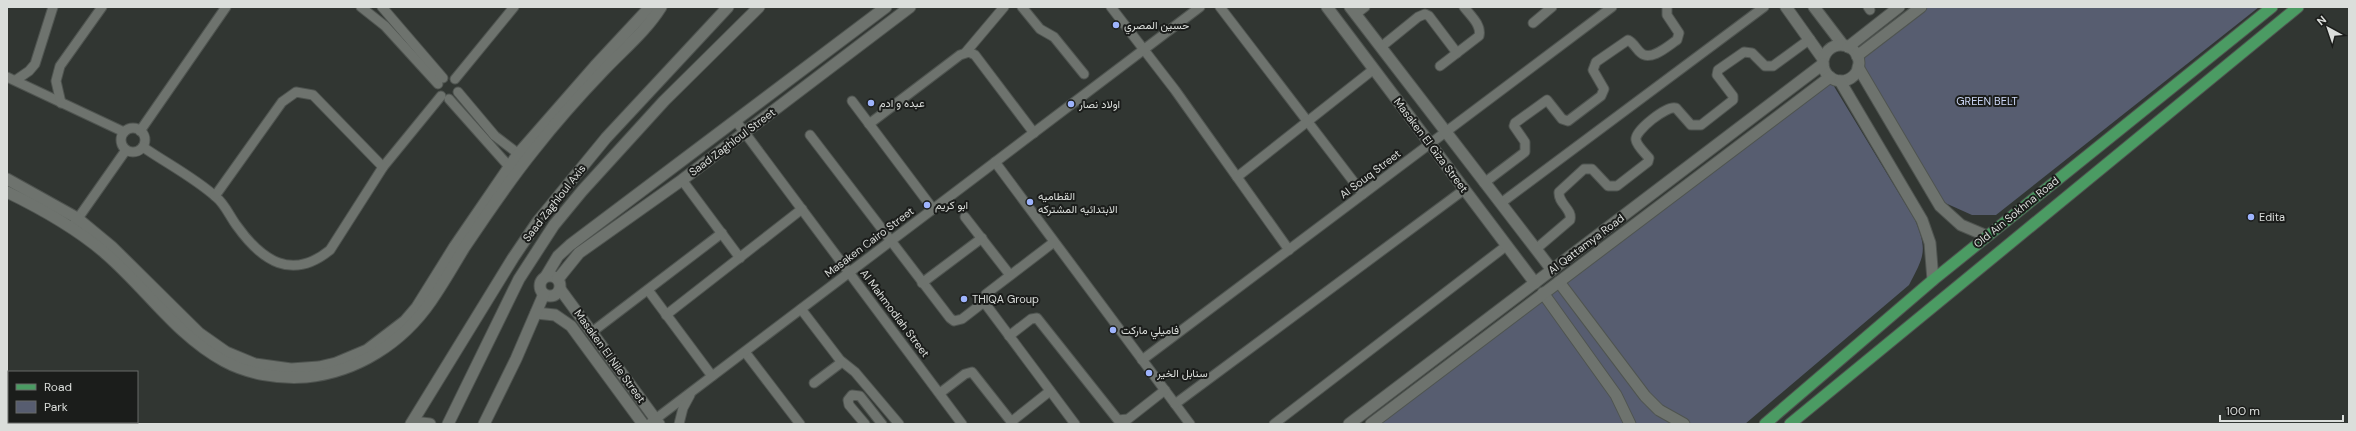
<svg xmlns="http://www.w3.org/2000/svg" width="2356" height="431" font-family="'DM Sans',Vazirmatn,sans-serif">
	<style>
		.green { fill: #575d70 }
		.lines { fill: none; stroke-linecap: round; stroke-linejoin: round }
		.minor-casing { stroke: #4f5450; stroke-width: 11 }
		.tertiary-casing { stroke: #4f5450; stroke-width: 13 }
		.secondary-casing { stroke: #4f5450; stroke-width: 13 }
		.primary-casing { stroke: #4f5450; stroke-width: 13 }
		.minor { stroke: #6e736e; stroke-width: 9 }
		.tertiary { stroke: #6e736e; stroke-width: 11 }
		.secondary { stroke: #6e736e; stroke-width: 11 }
		.primary { stroke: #4b9b63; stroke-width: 11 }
		.poi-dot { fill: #9eb4fd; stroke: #1b1d1b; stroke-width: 1.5 }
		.labels { text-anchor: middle; stroke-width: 4; stroke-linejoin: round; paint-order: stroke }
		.poi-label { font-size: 11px; fill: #dbdedb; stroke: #1b1d1b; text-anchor: start }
		.park-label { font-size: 11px; fill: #cdd7f6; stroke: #1b1d1b }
		.street-label { font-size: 11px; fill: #dbdedb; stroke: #1b1d1b }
	</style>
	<rect width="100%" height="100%" fill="#313632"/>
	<!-- green -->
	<g class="green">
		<path d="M1922 7H2259L1996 215H1972L1934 198 1858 67 1857 56Z"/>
		<path d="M1832 83 1915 220C1928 251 1924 256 1909 285L1745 424H1377Z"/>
	</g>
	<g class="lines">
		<defs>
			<g id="minor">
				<path d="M361 7 385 26 438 84"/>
				<path d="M382 7 443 78"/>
				<path d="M1022 7 1040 29 1054 37 1084 74"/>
				<path d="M1111 7 1175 90 1289 250"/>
				<path d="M1220 7 1363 194"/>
				<path d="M1868 7 1870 10"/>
				<path d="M1356 14 1365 7"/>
				<path d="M1533 23 1552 7"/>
				<path d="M1381 47 1418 17 1425 14 1429 16 1457 53"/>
				<path d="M966 52 1004 7"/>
				<path d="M1440 66 1479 36C1482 25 1470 15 1464 7"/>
				<path d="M7 77 124 132"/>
				<path d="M455 79 514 7"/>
				<path d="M16 80 29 71 35 64 53 7"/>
				<path d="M458 92 495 136 524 158"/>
				<path d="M449 99 513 171"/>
				<path d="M852 101 933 209"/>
				<path d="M61 103 56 81 60 66 102 7"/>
				<path d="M736 121 962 424"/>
				<path d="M869 124 960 55 969 52 975 55 1034 133"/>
				<circle cx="133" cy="140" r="12"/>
				<path d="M140 131 226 7"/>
				<path d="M810 135 950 318 954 321 962 319 984 302"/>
				<path d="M143 147C166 163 195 178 216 197 225 204 230 217 237 226 262 261 292 281 330 250L383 167 441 96"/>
				<path d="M995 162 1190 424"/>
				<path d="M1237 177 1374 69"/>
				<path d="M682 180 740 258"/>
				<path d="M1484 183 1525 152V142L1514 126 1515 123 1547 100 1562 119 1568 121 1601 96 1604 89 1593 70 1596 62 1628 40C1634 43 1636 49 1641 53 1651 62 1669 45 1677 40L1679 33 1667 15V7"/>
				<path d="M215 196 282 102 296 92 313 95 383 167"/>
				<path d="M1501 203 1764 7"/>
				<path d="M965 217 1010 275"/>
				<path d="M74 224 126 150"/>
				<path d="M1054 242 986 294 984 302 1075 424"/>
				<path d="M1536 249 1570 220C1573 209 1558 204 1559 192L1584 169H1592L1608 186H1617L1648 162 1649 158C1645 153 1637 146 1636 140 1634 131 1667 105 1676 108L1691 125H1701L1733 100V96L1717 75 1718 70 1744 52 1752 53 1765 66H1773L1810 39"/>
				<path d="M922 283 982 238"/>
				<path d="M648 290 712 376"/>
				<path d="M801 309 840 360 855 372 899 424"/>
				<path d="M666 315 802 209"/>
				<path d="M592 332 722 233"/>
				<path d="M1009 336 1031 319 1037 318 1118 420 1128 419 1165 390"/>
				<path d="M745 352 800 424"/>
				<path d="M1142 360 1612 7"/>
				<path d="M814 383 842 362"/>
				<path d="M940 393 965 374 972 372 1013 424"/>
				<path d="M1175 404 1465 189"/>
				<path d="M1011 422 1050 391"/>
				<path d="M649 424 1200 7"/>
				<path d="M679 424 683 408 690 395"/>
				<path d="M865 424 849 405 848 400 852 395 860 396 882 424"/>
				<path d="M1274 424 1506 246"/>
			</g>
			<g id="tertiary">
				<path d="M1327 7 1535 283"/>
				<path d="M1350 7 1552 270"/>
				<path d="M1786 7 1823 59"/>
				<path d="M1814 7 1843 45"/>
				<circle cx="1841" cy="63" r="18"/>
				<path d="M1848 47 1899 7"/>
				<path d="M1857 56 1921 7"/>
				<path d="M1858 67 1940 206 1961 225 1987 236"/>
				<path d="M1840 81 1922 220 1930 243 1933 280"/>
				<path d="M7 179 77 218 112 247 199 333 226 352 255 364 291 369 319 367 336 363 367 350 405 321 417 307 455 246 518 154 595 66 650 7"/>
				<path d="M7 192C42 209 76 228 105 253 146 288 176 335 224 361 248 374 278 379 306 377 357 372 402 343 431 301 443 284 453 266 464 248 486 215 509 181 534 150 556 122 580 95 604 70 624 49 646 31 661 7"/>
				<circle cx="550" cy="286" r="10"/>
				<path d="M546 276 558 256 570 245 886 7"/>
				<path d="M558 279 579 253 682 180 910 7"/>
				<path d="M1559 282 1645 396 1659 410 1684 424"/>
				<path d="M560 289 659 424"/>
				<path d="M1543 293 1616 395 1630 424"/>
				<path d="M536 313 555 315 571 326 643 424"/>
				<path d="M484 424 516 359 544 294"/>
				<path d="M1349 424 1823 64"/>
				<path d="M1371 424 1830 77"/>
			</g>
			<g id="secondary">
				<path d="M413 422 430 424"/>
				<path d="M411 424 513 258 538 221 606 138 728 7"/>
				<path d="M448 424 519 279 554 225 582 191 664 101 759 7"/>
			</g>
			<g id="primary">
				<path d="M1765 424 1933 280 2272 7"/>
				<path d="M1790 424 2298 7"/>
			</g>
		</defs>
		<!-- minor casing -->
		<use href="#minor" class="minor-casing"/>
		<!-- tertiary casing -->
		<use href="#tertiary" class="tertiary-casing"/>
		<!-- secondary casing -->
		<use href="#secondary" class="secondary-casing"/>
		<!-- primary casing -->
		<use href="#primary" class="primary-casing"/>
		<!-- minor -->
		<use href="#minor" class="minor"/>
		<!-- tertiary -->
		<use href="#tertiary" class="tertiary"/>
		<!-- secondary -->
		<use href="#secondary" class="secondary"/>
		<!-- primary -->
		<use href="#primary" class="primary"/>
	</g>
	<!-- markers -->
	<g class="poi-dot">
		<circle cx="1116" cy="25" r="4"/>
		<circle cx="871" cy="103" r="4"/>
		<circle cx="1071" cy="104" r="4"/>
		<circle cx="1030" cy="202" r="4"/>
		<circle cx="927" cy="205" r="4"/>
		<circle cx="2251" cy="217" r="4"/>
		<circle cx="964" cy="299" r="4"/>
		<circle cx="1113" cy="330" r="4"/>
		<circle cx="1149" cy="373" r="4"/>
	</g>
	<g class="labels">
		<!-- poi labels -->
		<g class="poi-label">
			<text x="1124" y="29">حسين المصري</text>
			<text x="879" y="107">عبده و ادم</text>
			<text x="1079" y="108">اولاد نصار</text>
			<text x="1038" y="200">القطاميه<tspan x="1038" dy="13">الابتدائيه المشتركه</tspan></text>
			<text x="935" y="209">ابو كريم</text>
			<text x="2259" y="221">Edita</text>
			<text x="972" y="303">THIQA Group</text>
			<text x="1121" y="334">فاميلي ماركت</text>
			<text x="1157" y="377">سنابل الخير</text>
		</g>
		<!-- park labels -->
		<g class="park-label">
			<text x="1987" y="105">GREEN BELT</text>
		</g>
		<!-- street labels -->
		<g class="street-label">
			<text transform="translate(732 142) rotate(-37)" y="4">Saad Zaghloul Street</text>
			<text transform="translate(1431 145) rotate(53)" y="4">Masaken El Giza Street</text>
			<text transform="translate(1370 174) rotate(-37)" y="4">Al Souq Street</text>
			<text transform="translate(554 203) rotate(-52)" y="4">Saad Zaghloul Axis</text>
			<text transform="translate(2016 212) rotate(-39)" y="4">Old Ain Sokhna Road</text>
			<text transform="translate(869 242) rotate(-37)" y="4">Masaken Cairo Street</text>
			<text transform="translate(1586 244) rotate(-37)" y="4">Al Qattamya Road</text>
			<text transform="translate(895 313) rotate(53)" y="4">Al Mahmodiah Street</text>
			<text transform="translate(610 356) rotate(54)" y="4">Masaken El Nile Street</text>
		</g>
	</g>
	<!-- border -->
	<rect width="2356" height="431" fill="none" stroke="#dbdedb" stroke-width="16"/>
	<!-- legend -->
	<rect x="8" y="371" width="130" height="52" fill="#1b1d1b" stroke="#686a68"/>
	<rect x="16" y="384" width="20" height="6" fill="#4b9b63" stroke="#686a68"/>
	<text x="44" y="391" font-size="12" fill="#dbdedb">Road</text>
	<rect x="16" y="401" width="20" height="12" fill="#575d70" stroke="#686a68"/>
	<text x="44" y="411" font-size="12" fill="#dbdedb">Park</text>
	<!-- north arrow -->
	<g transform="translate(2328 28) rotate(320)" stroke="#1b1d1b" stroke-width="3" paint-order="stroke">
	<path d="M0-3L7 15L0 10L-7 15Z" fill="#dbdedb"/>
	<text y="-6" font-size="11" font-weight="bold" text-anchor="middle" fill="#dbdedb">N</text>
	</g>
	<!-- scale -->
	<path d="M2220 415v6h123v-6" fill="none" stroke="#dbdedb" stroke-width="2"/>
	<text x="2226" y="415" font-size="12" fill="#dbdedb" stroke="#1b1d1b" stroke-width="3" paint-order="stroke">100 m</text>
</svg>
